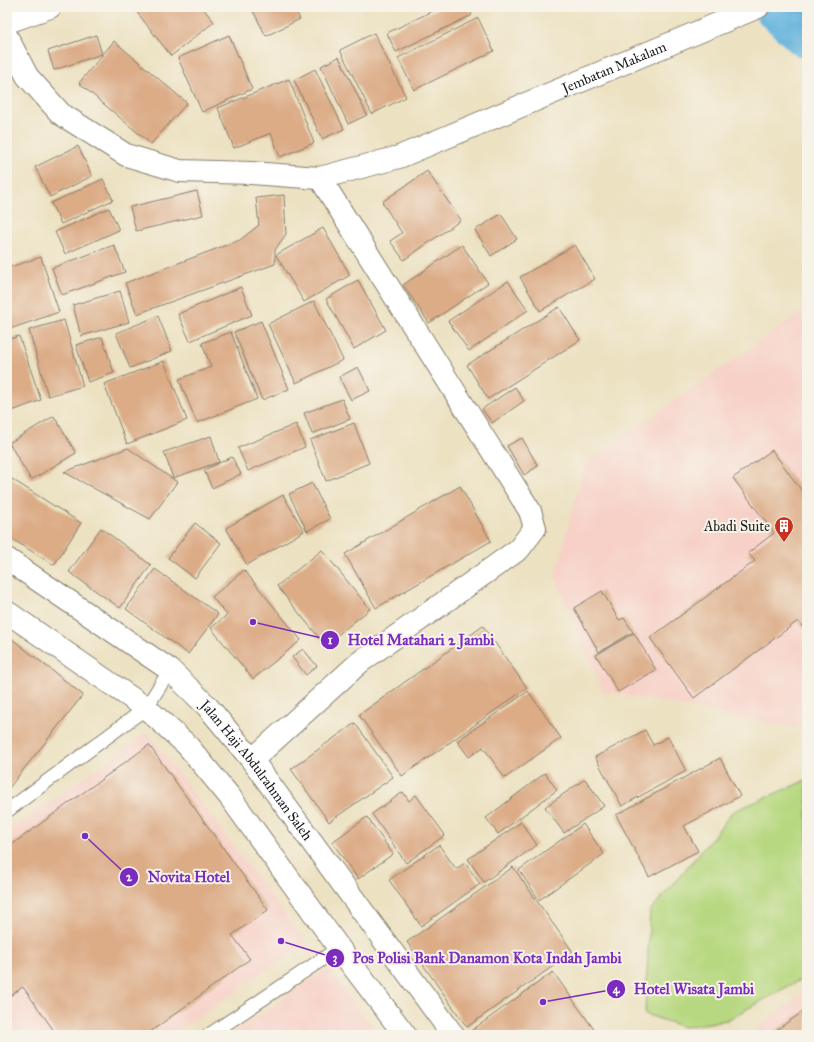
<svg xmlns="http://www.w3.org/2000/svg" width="814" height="1042" font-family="'IM FELL Great Primer',serif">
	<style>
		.built { fill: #f7d1c8 }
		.green { fill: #b7d880; stroke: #6a7a4e }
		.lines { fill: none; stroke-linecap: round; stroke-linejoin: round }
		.river { stroke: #63b3dd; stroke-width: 51 }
		.building { fill: #dcac87 }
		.service-casing { stroke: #847e6e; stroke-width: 15 }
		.minor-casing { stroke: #847e6e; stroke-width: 24 }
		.tertiary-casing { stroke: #847e6e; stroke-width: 24 }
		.trunk-casing { stroke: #847e6e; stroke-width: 24 }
		.service { stroke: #fff; stroke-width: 13 }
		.minor { stroke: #fff; stroke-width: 22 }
		.tertiary { stroke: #fff; stroke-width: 22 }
		.trunk { stroke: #fff; stroke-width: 22 }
		.labels { text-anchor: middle; stroke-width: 4; stroke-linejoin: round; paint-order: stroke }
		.street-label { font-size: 14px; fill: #1c1c1c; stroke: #f7f3e8 }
		.poi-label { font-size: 14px; fill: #1c1c1c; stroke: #f7f3e8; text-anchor: end }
		.leader { fill: none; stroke: #7b2cbf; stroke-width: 1.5 }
		.callout-dot { fill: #7b2cbf; stroke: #f7f3e8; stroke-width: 1.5 }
		.mark-label { font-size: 12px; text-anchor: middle; font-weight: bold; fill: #fff }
		.callout-label { font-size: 15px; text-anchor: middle; font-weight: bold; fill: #7b2cbf; stroke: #f7f3e8; stroke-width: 4; stroke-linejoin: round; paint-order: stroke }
	</style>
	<rect width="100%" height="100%" fill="#f7f3e8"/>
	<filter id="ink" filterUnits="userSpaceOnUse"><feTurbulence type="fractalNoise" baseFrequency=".025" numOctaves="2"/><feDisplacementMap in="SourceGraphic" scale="8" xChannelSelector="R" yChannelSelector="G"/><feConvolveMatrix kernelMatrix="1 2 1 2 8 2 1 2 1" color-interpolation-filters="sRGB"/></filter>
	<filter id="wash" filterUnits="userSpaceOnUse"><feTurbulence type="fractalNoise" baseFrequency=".012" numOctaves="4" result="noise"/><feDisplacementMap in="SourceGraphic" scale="16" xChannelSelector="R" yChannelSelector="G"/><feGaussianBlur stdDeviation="0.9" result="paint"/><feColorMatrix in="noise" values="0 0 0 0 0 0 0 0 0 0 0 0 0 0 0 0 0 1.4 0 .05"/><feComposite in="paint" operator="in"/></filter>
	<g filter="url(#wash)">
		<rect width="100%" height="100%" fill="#ece1c1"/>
		<!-- built -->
		<g class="built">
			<path d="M807 308V730L603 691 555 576 585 464Z"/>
			<path d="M147 732 306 942 173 1035H7V833Z"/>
			<path d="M328 968 378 1035H230Z"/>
			<path d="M807 990V1035H748Z"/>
		</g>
		<!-- green -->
		<path class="green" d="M807 781V976L727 1020 684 1027 645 1014 650 911 714 836 732 812 802 782Z"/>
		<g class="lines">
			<!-- river -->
			<path class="river" d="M780 7 807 32"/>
		</g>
		<g id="blocks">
			<!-- building -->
			<g class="building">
				<path d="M133 7H202L214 22 171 56Z"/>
				<path d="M251 7H294L300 19 266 36Z"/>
				<path d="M441 7H468L472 15 396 52 387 33Z"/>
				<path d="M478 18 494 51 414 90 398 58Z"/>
				<path d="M374 33 406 97 372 114 340 50Z"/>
				<path d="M96 35 102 54 54 70 48 51Z"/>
				<path d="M229 35 252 89 202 112 178 58Z"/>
				<path d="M114 41 187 103 151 144 79 83Z"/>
				<path d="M339 57 367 115 348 124 321 66Z"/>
				<path d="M315 69 344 129 322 139 294 80Z"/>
				<path d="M289 79 314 143 280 157 271 133 234 148 218 108Z"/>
				<path d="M78 146 92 176 50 197 35 167Z"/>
				<path d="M427 171 461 220 404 260 390 241 402 233 382 202Z"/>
				<path d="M103 179 113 200 61 224 51 203Z"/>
				<path d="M197 191 203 215 136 231 130 207Z"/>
				<path d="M284 195 286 234 275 250V264L137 314 125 283 240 240 259 225 256 198Z"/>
				<path d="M109 208 119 230 65 254 55 232Z"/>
				<path d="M501 214 517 239 491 256 475 230Z"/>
				<path d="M323 228 350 275 304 302 276 255Z"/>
				<path d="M114 245 125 272 62 295 52 268Z"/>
				<path d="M462 245 488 283 429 323 403 285Z"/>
				<path d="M575 245 595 279 540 311 520 277Z"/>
				<path d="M41 257 59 312 7 330V268Z"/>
				<path d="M358 280 386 330 354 349 326 299Z"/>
				<path d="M508 281 528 310 469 351 448 321Z"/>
				<path d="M241 287 252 315 190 341 178 314Z"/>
				<path d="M120 291 129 322 81 336 73 305Z"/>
				<path d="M314 301 343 360 296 383 268 324Z"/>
				<path d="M559 307 580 340 488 399 467 365Z"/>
				<path d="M158 316 172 351 130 368 116 333Z"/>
				<path d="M64 320 83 386 48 396 29 330Z"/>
				<path d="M261 321 289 389 262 400 234 332Z"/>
				<path d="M231 332 257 399 197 423 179 379 211 367 202 343Z"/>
				<path d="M19 336 41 400 7 413V340Z"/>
				<path d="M102 337 114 373 88 382 76 345Z"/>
				<path d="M164 361 187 420 127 444 104 384Z"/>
				<path d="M358 367 370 391 351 400 339 377Z"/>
				<path d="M515 387 524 401 492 423 482 409Z"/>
				<path d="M342 399 350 419 312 434 304 413Z"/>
				<path d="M54 416 76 453 31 480 9 443Z"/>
				<path d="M354 423 369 463 326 481 310 440Z"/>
				<path d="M296 424 305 447 248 471 238 448Z"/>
				<path d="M211 436 219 462 173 478 164 452Z"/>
				<path d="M522 438 538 466 524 475 507 446Z"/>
				<path d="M128 448 177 482 150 519 64 472Z"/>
				<path d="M772 450 807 498V633L798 621 694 698 650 638 755 561 748 553 774 533 733 478Z"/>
				<path d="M232 457 241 474 212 488 204 470Z"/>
				<path d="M7 476 81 523 54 565 7 536Z"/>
				<path d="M312 483 330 519 307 531 289 494Z"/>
				<path d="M460 486 491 541 376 608 345 554Z"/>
				<path d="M283 495 304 531 247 565 226 528Z"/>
				<path d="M195 523 221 543 195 578 168 558Z"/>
				<path d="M101 528 151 565 120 608 69 572Z"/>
				<path d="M322 550 370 609 325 645 277 586Z"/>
				<path d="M155 569 218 614 188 654 126 609Z"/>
				<path d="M244 570 301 640 253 679 211 628 227 615 212 597Z"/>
				<path d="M602 591 619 620 624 618 633 632 599 652 574 608Z"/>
				<path d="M483 626 527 688 402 776 359 715Z"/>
				<path d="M634 633 656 670 618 692 596 655Z"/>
				<path d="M7 635 83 695 8 789 7 788Z"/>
				<path d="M303 649 317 666 306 675 292 657Z"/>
				<path d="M528 691 561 738 505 778 483 747 469 757 457 741Z"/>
				<path d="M355 723 393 777 329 822 291 769Z"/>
				<path d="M645 730 653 745 668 737 686 771 622 806 595 757Z"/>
				<path d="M149 745 268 910 232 935 250 959 146 1035H57L23 987 7 998V848Z"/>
				<path d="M720 758 740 796 684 826 698 851 649 877 616 815Z"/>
				<path d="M545 773 557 790 498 834 486 818Z"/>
				<path d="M585 779 604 806 564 833 545 807Z"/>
				<path d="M403 792 409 801 416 795 445 835 406 863 372 814Z"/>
				<path d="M367 817 393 854 358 879 332 842Z"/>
				<path d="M521 822 537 845 484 882 468 859Z"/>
				<path d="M583 824 604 854 539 900 519 870Z"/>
				<path d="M439 845 456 869 465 863 480 884 421 926 389 880Z"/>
				<path d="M513 867 573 952 467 1027 407 942Z"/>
				<path d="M553 972 598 1035H470L468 1033Z"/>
				<path d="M807 1009V1035H769Z"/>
			</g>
		</g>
	</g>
	<g filter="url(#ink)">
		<use href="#blocks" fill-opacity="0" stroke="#847e6e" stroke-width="1"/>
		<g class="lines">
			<defs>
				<g id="service">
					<path d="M7 811 146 708 170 670"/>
					<path d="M209 1035 339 948"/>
				</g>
				<g id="minor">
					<path d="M7 22 50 7"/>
					<path d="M252 760 360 662 519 549 535 528 530 511 320 178"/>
				</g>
				<g id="tertiary">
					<path id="s1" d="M7 37 27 76 61 114 126 155 180 171 251 173 320 178 399 157 758 7"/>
				</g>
				<g id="trunk">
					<path id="s2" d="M7 559 170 670 207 706 252 760 453 1035"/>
					<path d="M7 612 146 708 187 745 230 797 339 948 405 1035"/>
				</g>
			</defs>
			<!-- service casing -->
			<use href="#service" class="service-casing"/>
			<!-- minor casing -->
			<use href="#minor" class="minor-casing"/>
			<!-- tertiary casing -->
			<use href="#tertiary" class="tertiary-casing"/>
			<!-- trunk casing -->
			<use href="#trunk" class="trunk-casing"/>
			<!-- service -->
			<use href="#service" class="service"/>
			<!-- minor -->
			<use href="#minor" class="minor"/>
			<!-- tertiary -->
			<use href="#tertiary" class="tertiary"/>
			<!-- trunk -->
			<use href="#trunk" class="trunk"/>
		</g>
	</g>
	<!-- icons -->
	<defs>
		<symbol id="building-pin" viewBox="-11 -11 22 30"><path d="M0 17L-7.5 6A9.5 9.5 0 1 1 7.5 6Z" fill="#c8321e" stroke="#f7f3e8"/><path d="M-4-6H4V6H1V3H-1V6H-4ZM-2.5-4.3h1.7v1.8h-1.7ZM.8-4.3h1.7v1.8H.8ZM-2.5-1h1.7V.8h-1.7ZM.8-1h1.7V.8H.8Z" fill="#fff"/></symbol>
	</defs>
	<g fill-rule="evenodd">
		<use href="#building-pin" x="773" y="515" width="22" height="30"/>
	</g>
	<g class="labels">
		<!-- street labels -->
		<g class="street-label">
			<text dy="5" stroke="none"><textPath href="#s1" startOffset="683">Jembatan Makalam</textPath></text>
			<text dy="5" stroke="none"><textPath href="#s2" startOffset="330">Jalan Haji Abdulrahman Saleh</textPath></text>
		</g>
		<!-- poi labels -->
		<g class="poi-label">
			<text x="770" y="531">Abadi Suite</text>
		</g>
	</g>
	<!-- callouts -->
	<path class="leader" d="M253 622L330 640M85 836L129 877M281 941L335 958M543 1002L616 989"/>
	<g class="callout-dot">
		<circle cx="253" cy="622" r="4"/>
		<circle cx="85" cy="836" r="4"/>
		<circle cx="281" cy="941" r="4"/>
		<circle cx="543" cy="1002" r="4"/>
		<circle cx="330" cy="640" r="10"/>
		<circle cx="129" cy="877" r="10"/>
		<circle cx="335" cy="958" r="10"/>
		<circle cx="616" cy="989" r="10"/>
	</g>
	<g class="mark-label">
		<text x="330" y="644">1</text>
		<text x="129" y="881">2</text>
		<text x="335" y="962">3</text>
		<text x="616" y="993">4</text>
	</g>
	<g class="callout-label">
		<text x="421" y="645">Hotel Matahari 2 Jambi</text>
		<text x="189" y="882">Novita Hotel</text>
		<text x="487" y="963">Pos Polisi Bank Danamon Kota Indah Jambi</text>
		<text x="694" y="994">Hotel Wisata Jambi</text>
	</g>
	<!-- margin -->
	<rect width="814" height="1042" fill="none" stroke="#f7f3e8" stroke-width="24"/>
</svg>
